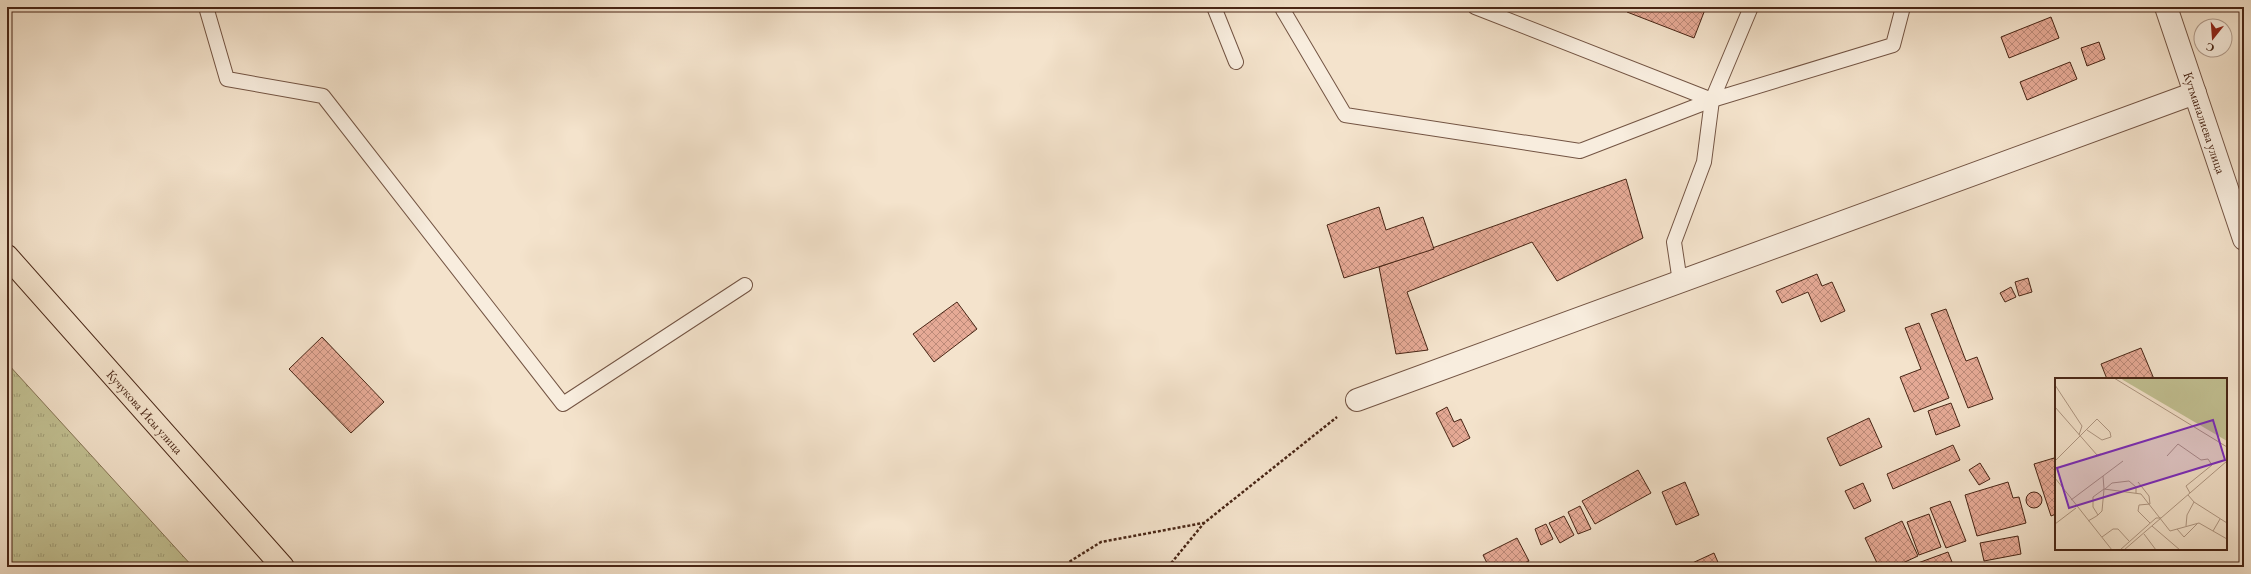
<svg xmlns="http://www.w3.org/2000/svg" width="2251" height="574" font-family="'EB Garamond',serif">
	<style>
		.park { fill: url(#park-tufts); stroke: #857354 }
		.building { fill: url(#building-cross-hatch); stroke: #482515 }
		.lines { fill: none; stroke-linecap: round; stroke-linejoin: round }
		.lane-casing { stroke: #735443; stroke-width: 16 }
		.street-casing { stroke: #735443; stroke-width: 24 }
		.primary-casing { stroke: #482515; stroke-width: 24 }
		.path { stroke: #482515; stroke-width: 2.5; stroke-dasharray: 3 2; stroke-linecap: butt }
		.lane { stroke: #f8edde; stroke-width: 14 }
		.street { stroke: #f8edde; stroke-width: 22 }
		.primary { stroke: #f4e3cc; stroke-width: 22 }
		.labels { text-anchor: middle; stroke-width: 4; stroke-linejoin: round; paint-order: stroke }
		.street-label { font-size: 13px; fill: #482515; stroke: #f8edde }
		.inset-road { fill: none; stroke: #af9783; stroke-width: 1 }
		.view { fill: #7b2cbf; fill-opacity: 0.15; stroke: #7b2cbf; stroke-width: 2 }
		.inset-edge { fill: none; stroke: #482515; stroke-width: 2 }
	</style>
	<defs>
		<pattern id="park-tufts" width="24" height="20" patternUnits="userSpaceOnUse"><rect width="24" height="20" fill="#c2c193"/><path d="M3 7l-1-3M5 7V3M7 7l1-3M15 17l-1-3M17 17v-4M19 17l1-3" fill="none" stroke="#a09d77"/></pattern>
		<pattern id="building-cross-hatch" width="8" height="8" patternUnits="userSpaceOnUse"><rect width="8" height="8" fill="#e6aa96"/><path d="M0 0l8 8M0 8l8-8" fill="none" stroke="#bc8a79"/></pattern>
	</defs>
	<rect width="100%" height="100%" fill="#f4e3cc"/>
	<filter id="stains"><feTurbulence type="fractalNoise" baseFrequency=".005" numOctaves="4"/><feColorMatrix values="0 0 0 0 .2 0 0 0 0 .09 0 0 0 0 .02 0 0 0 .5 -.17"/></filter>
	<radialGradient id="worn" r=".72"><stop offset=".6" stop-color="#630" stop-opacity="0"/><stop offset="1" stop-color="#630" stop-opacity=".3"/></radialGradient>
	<!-- park -->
	<path class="park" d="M7 363 193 567H7Z"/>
	<!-- building -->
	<g class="building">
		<path d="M1629 7H1706L1694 38 1627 12Z"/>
		<path d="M2051 17 2059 38 2009 58 2001 37Z"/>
		<path d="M2099 42 2105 59 2087 66 2081 48Z"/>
		<path d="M2070 62 2077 79 2027 100 2020 82Z"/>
		<path d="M1626 179 1643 238 1557 281 1532 242 1407 292 1428 350 1396 354 1379 267Z"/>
		<path d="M1379 207 1386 230 1423 217 1434 249 1344 278 1327 225Z"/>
		<path d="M1817 274 1822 286 1832 282 1845 311 1821 322 1808 292 1782 303 1776 291Z"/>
		<path d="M2028 278 2032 292 2019 296 2015 282Z"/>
		<path d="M2011 287 2016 297 2005 302 2000 293Z"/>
		<path d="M957 302 977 329 934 362 913 334Z"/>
		<path d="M1946 309 1966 361 1977 357 1993 399 1968 408 1931 314Z"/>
		<path d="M1919 323 1949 398 1914 412 1900 377 1921 369 1905 328Z"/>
		<path d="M322 337 384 402 351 433 289 369Z"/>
		<path d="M2141 348 2154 379H2107L2101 364Z"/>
		<path d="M1951 403 1960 426 1936 435 1928 411Z"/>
		<path d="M1447 407 1454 422 1461 419 1470 438 1453 447 1436 413Z"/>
		<path d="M1869 418 1882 447 1840 466 1827 438Z"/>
		<path d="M1953 445 1960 460 1893 489 1887 474Z"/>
		<path d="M2054 458 2056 465V514L2051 516 2034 464Z"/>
		<path d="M1980 463 1990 479 1979 485 1969 470Z"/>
		<path d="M1638 470 1651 493 1595 524 1582 501Z"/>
		<path d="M1685 482 1699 515 1676 525 1662 492Z"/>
		<path d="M2008 482 2013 498 2019 497 2026 523 1977 536 1965 495Z"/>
		<path d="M1863 483 1871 501 1854 509 1845 491Z"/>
		<circle cx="2034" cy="500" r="8"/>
		<path d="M1950 501 1966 541 1946 548 1930 508Z"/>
		<path d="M1580 506 1591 529 1578 534 1568 512Z"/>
		<path d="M1929 514 1941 547 1919 555 1907 522Z"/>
		<path d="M1564 516 1574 535 1560 543 1549 523Z"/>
		<path d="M1902 521 1918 556 1894 567H1879L1865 538Z"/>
		<path d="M1546 524 1553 539 1541 545 1535 529Z"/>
		<path d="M2018 536 2021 554 1984 561 1980 543Z"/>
		<path d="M1517 538 1529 561 1517 567H1489L1483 555Z"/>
		<path d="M1948 552 1954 567H1907Z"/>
		<path d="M1714 553 1720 567H1689L1688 565Z"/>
	</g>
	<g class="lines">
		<defs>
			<g id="lane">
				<path d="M206 7 227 79 323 96 563 404 745 285"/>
				<path d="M1214 7 1236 62"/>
				<path d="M1284 7 1283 10 1345 115 1580 151 1712 100"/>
				<path d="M1475 7 1712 100"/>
				<path d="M1751 7 1712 100 1893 45 1903 7"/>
				<path d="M1680 282 1674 242 1704 162 1712 100"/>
			</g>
			<g id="street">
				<path id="s1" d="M2166 7 2244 239"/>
				<path d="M1357 400 2195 93"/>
			</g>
			<g id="primary">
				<path id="s2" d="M7 256 283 567"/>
			</g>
		</defs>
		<!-- lane casing -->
		<use href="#lane" class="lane-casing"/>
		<!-- street casing -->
		<use href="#street" class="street-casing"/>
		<!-- primary casing -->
		<use href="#primary" class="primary-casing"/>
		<!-- path -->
		<g class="path">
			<path d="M1061 567 1101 542 1203 523"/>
			<path d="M1168 567 1204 523 1337 417"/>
		</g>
		<!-- lane -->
		<use href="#lane" class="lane"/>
		<!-- street -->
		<use href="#street" class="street"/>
		<!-- primary -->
		<use href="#primary" class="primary"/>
	</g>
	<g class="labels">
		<!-- street labels -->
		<g class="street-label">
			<text dy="5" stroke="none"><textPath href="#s1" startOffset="122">Кутманалиева улица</textPath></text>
			<text dy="5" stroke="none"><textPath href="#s2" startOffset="208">Кучукова Исы улица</textPath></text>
		</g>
	</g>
	<!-- overview -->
	<g transform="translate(2055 378)">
		<rect width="172" height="172" fill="#f4e3cc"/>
		<path d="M66 0H172V63L68 2Z" fill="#c2c193"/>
		<path class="inset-road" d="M59 0 172 69M0 7 27 48 24 57M0 29 42 77 46 76M112 78 123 66 146 82 153 81 157 87 131 108 135 115M0 83 42 41 55 54 56 59 47 62 32 52M48 98 49 111M0 100 57 172M83 104 94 118 95 126M49 111 86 116 115 153 144 145 172 161M50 111 57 105 74 103 81 109V115M133 117 139 124 172 145M16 122 68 83M95 126 84 127 83 133 95 145M33 143 40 139 43 137 47 133 49 111 38 119V129L43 137M0 146 21 130M97 148 125 172M131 148 132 137 139 124M122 151 129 159 142 146M158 153 165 141M89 156 101 172M47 159 58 151H63L74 163M65 172 101 140H106M69 172 172 83"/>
		<path class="view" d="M158 42 170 82 14 130 2 90Z"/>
		<rect width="172" height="172" class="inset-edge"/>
	</g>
	<!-- margin -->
	<rect width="2251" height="574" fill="none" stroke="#f4e3cc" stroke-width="24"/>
	<rect x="8" y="8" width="2235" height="558" fill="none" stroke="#482515" stroke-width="2"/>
	<rect x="12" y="12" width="2227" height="550" fill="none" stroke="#482515"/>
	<!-- north arrow -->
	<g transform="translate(2213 38) rotate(197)"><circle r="19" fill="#f8edde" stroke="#b29d8e"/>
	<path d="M0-3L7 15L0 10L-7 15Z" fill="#8f2418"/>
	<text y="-6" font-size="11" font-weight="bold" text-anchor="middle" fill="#482515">С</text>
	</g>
	<rect width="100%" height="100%" filter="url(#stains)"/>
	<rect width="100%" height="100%" fill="url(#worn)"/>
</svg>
